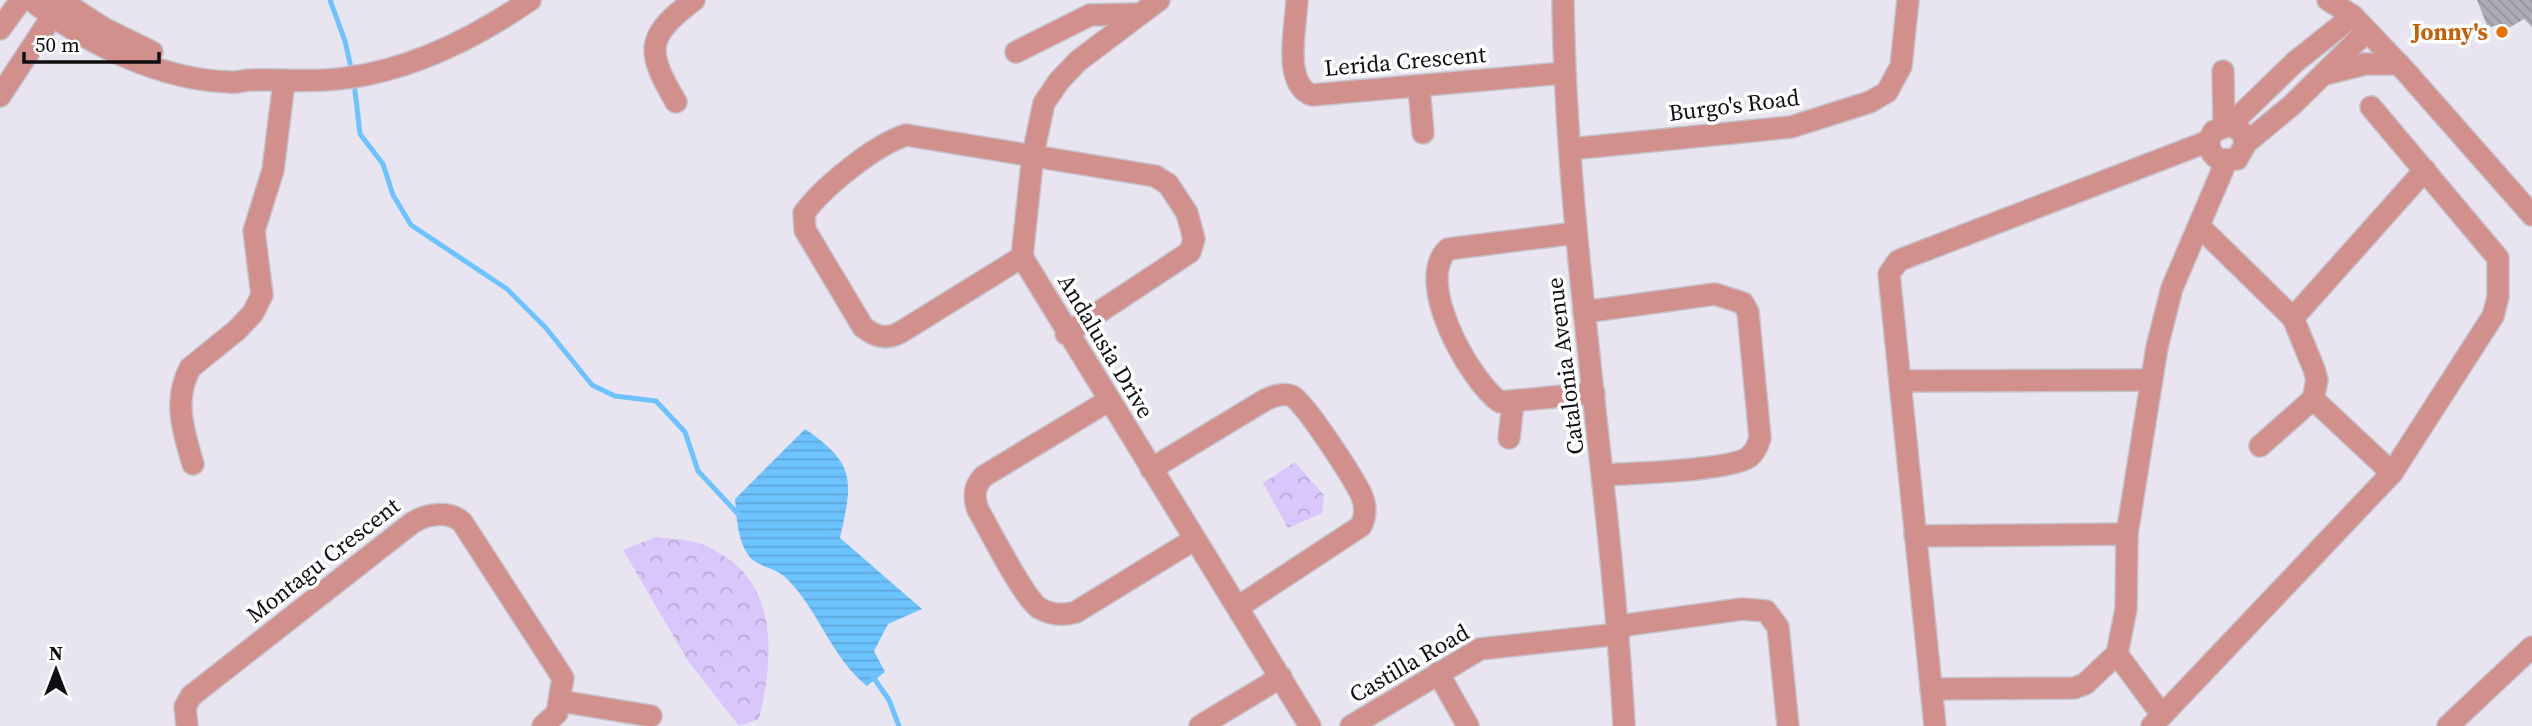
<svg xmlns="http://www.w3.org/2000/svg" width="2532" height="726" font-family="'Source Serif 4',serif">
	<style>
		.park { fill: url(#park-crowns) }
		.water { fill: url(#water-rules) }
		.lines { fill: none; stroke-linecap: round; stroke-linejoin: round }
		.stream { stroke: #6dc3ff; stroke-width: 5 }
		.building { fill: url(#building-back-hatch) }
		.minor-casing { stroke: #c6c2cc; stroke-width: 24 }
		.minor { stroke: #d1908b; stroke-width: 21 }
		.food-dot { fill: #e8710a; stroke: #fff; stroke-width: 2.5 }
		.labels { text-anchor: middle; stroke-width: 7; stroke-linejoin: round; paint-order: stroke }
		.food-label { font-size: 23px; font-weight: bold; fill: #c56008; stroke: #fff; text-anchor: end }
		.street-label { font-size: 23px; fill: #0f0d11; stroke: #fff }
	</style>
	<defs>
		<pattern id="park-crowns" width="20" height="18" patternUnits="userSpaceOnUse" patternTransform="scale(1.75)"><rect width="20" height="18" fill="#d9c6fa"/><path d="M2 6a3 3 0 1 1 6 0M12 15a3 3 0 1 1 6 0" fill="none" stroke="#b9a9d5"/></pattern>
		<pattern id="water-rules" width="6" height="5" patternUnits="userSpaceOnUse" patternTransform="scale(1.75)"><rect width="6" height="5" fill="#6dc3ff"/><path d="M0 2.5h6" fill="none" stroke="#5da6da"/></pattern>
		<pattern id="building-back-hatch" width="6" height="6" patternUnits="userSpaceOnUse" patternTransform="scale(1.75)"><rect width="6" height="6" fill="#b0acb7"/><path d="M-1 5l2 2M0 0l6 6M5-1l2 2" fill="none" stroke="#96939c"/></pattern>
	</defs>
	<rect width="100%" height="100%" fill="#e9e5f0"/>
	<!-- park -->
	<g class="park">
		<path d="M1295 462 1324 495 1322 513 1288 528 1263 483Z"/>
		<path d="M656 537C670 539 685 539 699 543 707 545 715 551 722 555 779 587 773 664 759 719L739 726 688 661 623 550Z"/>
	</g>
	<!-- water -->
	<path class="water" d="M805 429C856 464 853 480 840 538L922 609 888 624 874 651 885 672 867 686C830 656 819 610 786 578 777 568 757 567 749 556 737 540 737 519 735 499Z"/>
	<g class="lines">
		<!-- stream -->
		<g class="stream">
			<path d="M330 0 345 41 352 72"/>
			<path d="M354 82 360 134 383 164 393 195 411 225 507 289 545 327 592 385 615 396 656 401 685 432 698 471 739 515"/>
			<path d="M871 674 889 700 899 726"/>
		</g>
	</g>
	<!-- building -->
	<path class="building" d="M2477 0H2532V27L2524 19 2502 32 2497 25 2488 28Z"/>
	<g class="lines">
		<defs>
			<g id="minor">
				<path d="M31 0C86 43 159 80 230 82 237 83 244 80 251 80 283 79 314 83 346 78 414 69 475 38 530 0"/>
				<path d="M60 0 105 29 152 52"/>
				<path d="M1159 0 1078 61 1059 81 1044 103 1033 154 1022 257 1310 726"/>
				<path d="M1297 0C1296 26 1282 84 1312 95L1564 73"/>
				<path d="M1563 0C1566 243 1611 483 1624 726"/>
				<path d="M2328 0 2353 16 2407 73 2532 215"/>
				<path d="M0 29 21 0"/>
				<path d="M1016 52 1090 15 1138 14"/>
				<path d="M2223 71 2224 125"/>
				<path d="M2325 74 2365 64H2399"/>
				<path d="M1419 88 1423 133"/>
				<path d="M0 96 59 6"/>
				<path d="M676 102C646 51 645 37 694 0"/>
				<path d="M2230 125 2295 62 2353 16"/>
				<path d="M2246 143 2241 131 2230 125 2214 131C2206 142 2208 153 2220 160L2237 159 2246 143 2292 105 2366 32"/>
				<path d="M1570 149 1791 127 1870 102 1887 92 1901 66 1908 0"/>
				<path d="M2200 227 2293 318 2314 369 2317 380 2313 399 2260 446"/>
				<path d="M1576 233 1448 249C1413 281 1470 381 1500 402L1594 393"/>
				<path d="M1022 257 901 332C887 340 875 337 863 327L805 230 804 213C824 186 875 145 906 135L1155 176 1168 184 1187 213 1194 239 1190 252 1066 334"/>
				<path d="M1584 312 1715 294 1743 303 1748 312 1760 438C1758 445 1755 452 1749 457 1729 471 1632 473 1603 475"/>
				<path d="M2293 318 2425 170"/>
				<path d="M1900 381 2151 380"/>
				<path d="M2313 399 2392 473"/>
				<path d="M1108 401 984 476C974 486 973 496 978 510 990 530 1023 597 1039 608 1051 615 1063 616 1076 612L1195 539"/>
				<path d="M1509 438 1513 403"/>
				<path d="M193 464C183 430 173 401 190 368L237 330 253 313 262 295 254 231 273 170 284 82"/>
				<path d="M1151 469 1265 400C1273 396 1283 392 1292 396 1304 401 1354 479 1361 494 1366 505 1366 516 1361 526L1238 607"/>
				<path d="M1915 536 2127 534"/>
				<path d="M1619 626 1742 609 1766 611 1778 627 1788 726"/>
				<path d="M2117 654 2162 715"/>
				<path d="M1438 673 1468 726"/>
				<path d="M1931 689 2074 688 2085 684 2117 654 2126 609 2127 534 2157 347 2172 288 2226 162"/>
				<path d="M560 701 651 716"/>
				<path d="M187 726 185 707 191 696 412 523C426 514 448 510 462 522L563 678 557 713 543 726"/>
				<path d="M1200 726 1281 677"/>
				<path d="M1351 726 1480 649 1619 634"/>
				<path d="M1935 726 1889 274 1898 261 1905 258 2209 141"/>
				<path d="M2152 726 2392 473 2493 316 2498 297V258L2371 107"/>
				<path d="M2448 726 2532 647"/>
			</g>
		</defs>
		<!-- minor casing -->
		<use href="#minor" class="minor-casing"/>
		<!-- minor -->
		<use href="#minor" class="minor"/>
	</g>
	<!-- markers -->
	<circle class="food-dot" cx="2502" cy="32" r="7"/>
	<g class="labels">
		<!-- food labels -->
		<g class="food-label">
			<text x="2488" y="40">Jonny's</text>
		</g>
		<!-- street labels -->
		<g class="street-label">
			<text transform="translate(1405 61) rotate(-5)" y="8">Lerida Crescent</text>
			<text transform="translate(1734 105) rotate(-7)" y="8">Burgo's Road</text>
			<text transform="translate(1106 346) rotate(59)" y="8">Andalusia Drive</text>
			<text transform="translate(1565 366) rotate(-97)" y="8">Catalonia Avenue</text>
			<text transform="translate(323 560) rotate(-38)" y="8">Montagu Crescent</text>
			<text transform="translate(1409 663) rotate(-30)" y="8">Castilla Road</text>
		</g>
	</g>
	<!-- north arrow -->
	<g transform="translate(56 670)" stroke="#ffffff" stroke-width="5" paint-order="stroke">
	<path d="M0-5L12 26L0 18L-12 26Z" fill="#0f0d11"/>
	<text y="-10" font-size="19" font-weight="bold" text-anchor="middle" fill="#0f0d11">N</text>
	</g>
	<!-- scale -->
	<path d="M24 52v10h135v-10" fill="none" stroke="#0f0d11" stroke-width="3.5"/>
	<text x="35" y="52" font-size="21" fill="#0f0d11" stroke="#ffffff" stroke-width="5" paint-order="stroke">50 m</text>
</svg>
